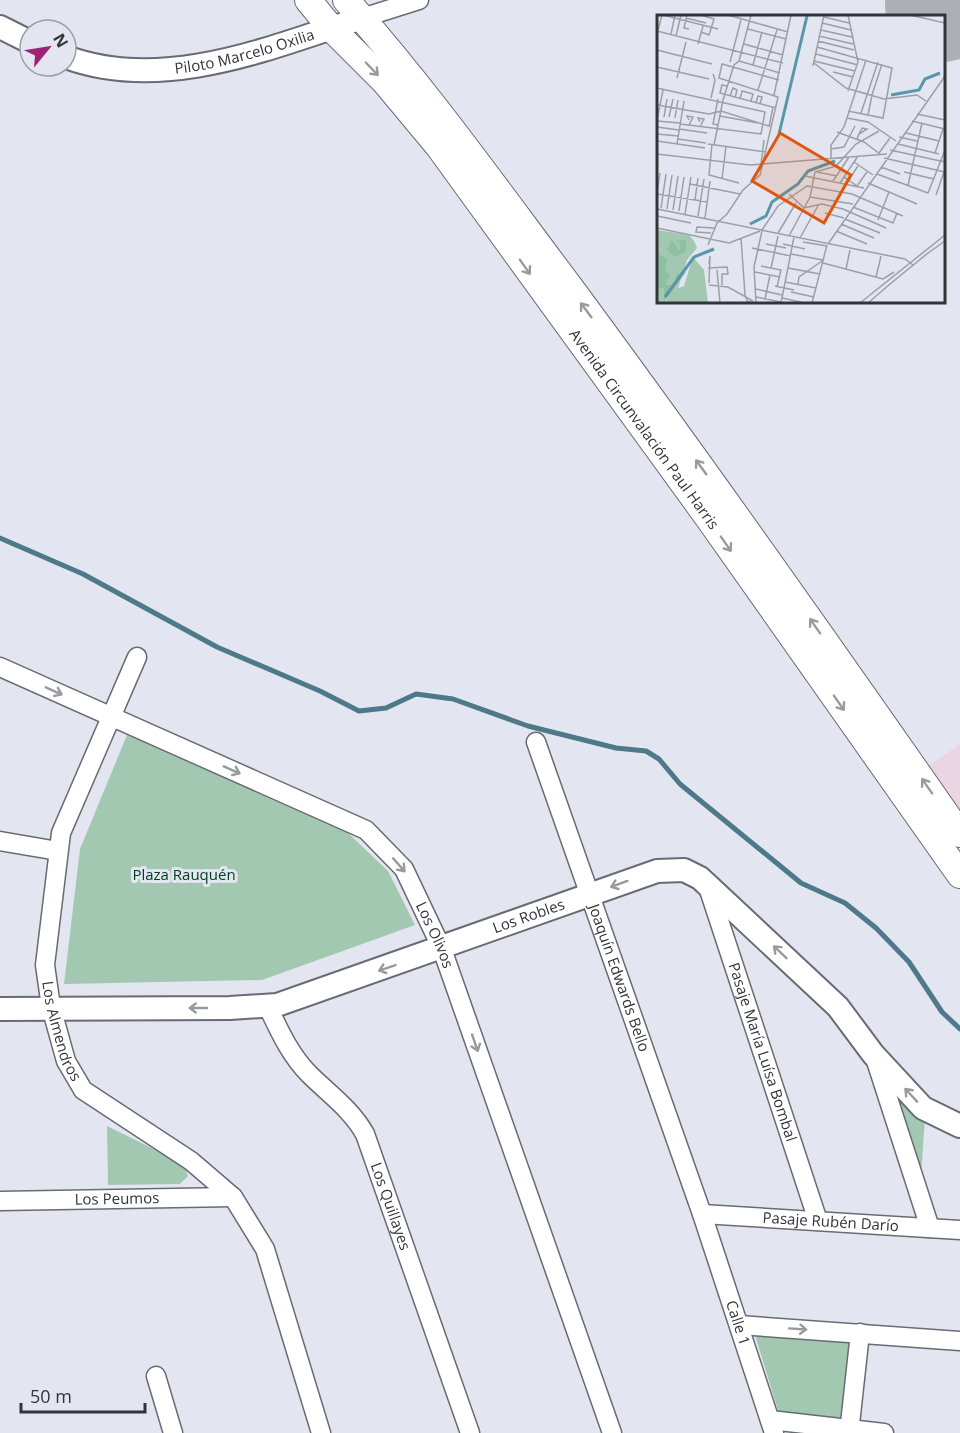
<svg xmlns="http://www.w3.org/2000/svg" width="960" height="1433" font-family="'Open Sans',sans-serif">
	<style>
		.commercial { fill: #ebd5e3 }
		.green { fill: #a3c8b1 }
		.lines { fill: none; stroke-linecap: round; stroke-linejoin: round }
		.stream { stroke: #4d7988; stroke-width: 5 }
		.runway { stroke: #aeb0b8; stroke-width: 112 }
		.minor-casing { stroke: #686b73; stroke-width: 21 }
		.tertiary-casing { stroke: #686b73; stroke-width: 26 }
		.secondary-casing { stroke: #686b73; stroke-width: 28 }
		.minor { stroke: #fff; stroke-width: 18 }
		.tertiary { stroke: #fff; stroke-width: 22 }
		.secondary { stroke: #fff; stroke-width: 26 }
		.oneway { stroke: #999a9c }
		.labels { text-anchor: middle; stroke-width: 6; stroke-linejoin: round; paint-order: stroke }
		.street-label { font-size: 15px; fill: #333438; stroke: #e3e6f0 }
		.park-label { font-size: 15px; fill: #004124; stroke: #e3e6f0 }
		.inset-river { fill: none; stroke: #5897aa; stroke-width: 3 }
		.inset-road { fill: none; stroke: #9d9fa6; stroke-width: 1.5 }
		.view { fill: #df570e; fill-opacity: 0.15; stroke: #df570e; stroke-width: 3 }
		.inset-edge { fill: none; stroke: #333438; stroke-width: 3 }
	</style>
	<rect width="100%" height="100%" fill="#e3e6f0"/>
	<!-- commercial -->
	<path class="commercial" d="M960 744V819L924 769Z"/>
	<!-- green -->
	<g class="green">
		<path d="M127 735 348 833 388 871 415 925 262 980 64 984 80 849Z"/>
		<path d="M887 1072 925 1116 921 1178Z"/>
		<path d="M107 1126 184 1164 188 1176 180 1184 108 1185Z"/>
		<path d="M755 1335 851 1342 843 1424 780 1417Z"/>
	</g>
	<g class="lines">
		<!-- stream -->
		<path class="stream" d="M0 538 83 574 217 647 320 691 359 711 386 708 416 694 453 699 528 726 616 748 646 751 659 759 680 784 801 883 845 903 876 928 909 962 942 1012 960 1029"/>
		<!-- runway -->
		<path class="runway" d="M941 6 960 0"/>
		<defs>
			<g id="minor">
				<path d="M362 18 419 0"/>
				<path id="s1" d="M137 657 61 833 45 965 51 1007 66 1061 83 1090 191 1161 233 1197 265 1249 321 1433"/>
				<path id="s2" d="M0 667 366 830 404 869 442 949 612 1433"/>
				<path id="s3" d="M536 742 702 1214 774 1433"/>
				<path d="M0 841 58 851"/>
				<path id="s4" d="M707 884 818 1221"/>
				<path id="s5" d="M268 1007C279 1030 290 1055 309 1074 329 1094 351 1109 365 1134L470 1433"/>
				<path d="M875 1058 930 1228"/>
				<path id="s6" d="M0 1201 233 1197"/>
				<path id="s7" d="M702 1214 960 1230"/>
				<path d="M739 1325 960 1341"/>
				<path d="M156 1376 173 1433"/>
				<path d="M770 1420 884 1433"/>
				<path d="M849 1433 860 1333"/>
			</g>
			<g id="tertiary">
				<path d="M0 27 30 42"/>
				<path id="s8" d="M66 57C163 93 269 48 362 18"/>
				<path id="s9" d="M0 1009 230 1008 277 1005 657 871 684 870 700 878 838 1007 873 1054 923 1108 960 1126"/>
			</g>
			<g id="secondary">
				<path id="s10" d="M308 0 331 28 384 81 439 147 709 519 960 875"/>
				<path d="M346 0C427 91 497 190 570 287 703 467 832 650 960 834"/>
			</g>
		</defs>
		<!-- minor casing -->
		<use href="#minor" class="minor-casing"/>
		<!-- tertiary casing -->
		<use href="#tertiary" class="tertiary-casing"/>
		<!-- secondary casing -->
		<use href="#secondary" class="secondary-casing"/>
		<!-- minor -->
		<use href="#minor" class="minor"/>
		<!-- tertiary -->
		<use href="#tertiary" class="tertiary"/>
		<!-- secondary -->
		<use href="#secondary" class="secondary"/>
	</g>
	<!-- one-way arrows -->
	<defs><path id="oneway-shaft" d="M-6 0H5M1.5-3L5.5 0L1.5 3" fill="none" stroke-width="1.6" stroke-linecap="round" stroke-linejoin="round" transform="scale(1.5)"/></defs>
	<g class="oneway">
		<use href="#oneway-shaft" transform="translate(372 69) rotate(46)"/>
		<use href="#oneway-shaft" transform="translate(525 267) rotate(55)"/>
		<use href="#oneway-shaft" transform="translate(586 310) rotate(-127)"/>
		<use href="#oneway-shaft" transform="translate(701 467) rotate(-126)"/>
		<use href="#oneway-shaft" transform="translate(726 544) rotate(55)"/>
		<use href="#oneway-shaft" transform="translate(815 626) rotate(-125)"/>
		<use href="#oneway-shaft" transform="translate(54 691) rotate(24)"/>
		<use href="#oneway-shaft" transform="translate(839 703) rotate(55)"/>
		<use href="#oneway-shaft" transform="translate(232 770) rotate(24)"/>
		<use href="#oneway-shaft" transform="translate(927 786) rotate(-125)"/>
		<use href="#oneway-shaft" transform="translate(399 865) rotate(49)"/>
		<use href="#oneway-shaft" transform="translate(619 884) rotate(160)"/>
		<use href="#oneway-shaft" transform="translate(780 952) rotate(-137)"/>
		<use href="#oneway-shaft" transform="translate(387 968) rotate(161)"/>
		<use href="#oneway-shaft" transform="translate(198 1008) rotate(-180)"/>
		<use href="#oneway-shaft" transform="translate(475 1043) rotate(71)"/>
		<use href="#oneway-shaft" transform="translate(911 1095) rotate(-133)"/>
		<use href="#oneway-shaft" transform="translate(798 1329) rotate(4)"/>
	</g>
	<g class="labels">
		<!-- street labels -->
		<g class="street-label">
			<text dy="5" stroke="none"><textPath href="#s8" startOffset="182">Piloto Marcelo Oxilia</textPath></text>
			<text dy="5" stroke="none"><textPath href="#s10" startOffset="546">Avenida Circunvalación Paul Harris</textPath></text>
			<text dy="5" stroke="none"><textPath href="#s9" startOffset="544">Los Robles</textPath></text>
			<text dy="5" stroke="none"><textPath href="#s2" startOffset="528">Los Olivos</textPath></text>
			<text dy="5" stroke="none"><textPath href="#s3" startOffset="250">Joaquín Edwards Bello</textPath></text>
			<text dy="5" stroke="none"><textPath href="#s1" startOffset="393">Los Almendros</textPath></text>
			<text dy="5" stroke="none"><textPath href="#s4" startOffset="177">Pasaje María Luísa Bombal</textPath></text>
			<text dy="5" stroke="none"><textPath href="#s6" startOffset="117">Los Peumos</textPath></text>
			<text dy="5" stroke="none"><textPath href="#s5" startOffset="238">Los Quillayes</textPath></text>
			<text dy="5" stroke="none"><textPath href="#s7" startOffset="129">Pasaje Rubén Darío</textPath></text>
			<text dy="5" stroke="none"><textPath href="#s3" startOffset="615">Calle 1</textPath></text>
		</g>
		<!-- park labels -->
		<g class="park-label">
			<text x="184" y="880">Plaza Rauquén</text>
		</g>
	</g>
	<!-- overview -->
	<g transform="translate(657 15)">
		<rect width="288" height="288" fill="#e3e6f0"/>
		<path d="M0 215 32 220 37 226 40 233 30 245 21 273 27 271 36 242 47 255 51 288H8L12 280 7 288H0Z" fill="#a3c8b1"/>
		<path d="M15 225 22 236 24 228 18 226 29 225V236L18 242 10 235ZM1 233 2 239 10 245 8 255 13 261 8 270H17L20 259 29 257 7 287V273L0 274Z" fill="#8dc0a1"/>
		<path class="inset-river" d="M234 80 262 75 268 64 283 58M122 119 150 1M93 209 109 201 115 187 141 169 151 156 178 146M8 282 37 242 57 234"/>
		<path class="inset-road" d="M6 0 61 14M30 0 27 13 32 14M71 0 131 17M191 0 201 47 191 76M253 0 288 8M167 2 192 8M29 3 49 8M165 8 194 15M91 14 129 24M164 15 195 22M0 16 126 48M44 17 52 20 57 4 44 0M0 19 5 0M14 19 18 0M19 21 24 0M162 21 196 29M161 26 197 35M41 29 46 11M87 29 126 40M160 32 235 53 226 103 191 96M0 35 55 49M159 39 201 50M82 46 123 58M157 46 198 56M73 47 84 5M157 48 189 73 227 84 260 80 269 86M96 50 105 17M156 51 167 0M0 52 52 64M176 57 196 62M20 63 29 27M70 71 65 70 63 78 119 93M0 73 108 97 104 119 23 109M101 75 120 15M117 80 134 0M215 80 225 49M73 81 76 73 80 75 78 83M54 83 58 65 56 59M61 84 56 109 61 110M83 84 85 76 96 79 94 86M99 88 101 81 105 82 103 89M0 90 52 99 64 96 112 111M204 98 221 47M260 99 288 105M211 100 215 80M63 101 101 108M7 102 10 84M12 102 16 84M18 103 21 85M190 103 211 107 239 126M0 105 6 75M0 106 23 108M255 106 288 114M32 110 36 102 30 101 32 105M0 112 22 115M43 112 47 104 41 103 43 107M112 112 116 92M22 114 50 118M180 117 207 127 223 139M249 118 282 126M0 119 21 121M242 122 260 126M21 124 49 128M200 125 201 121 205 113 210 114 202 119M0 126 48 133M20 129 27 86M51 129 109 137M55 129 52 160 82 168M241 129 282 139M57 130 66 85 77 50 82 46 94 0M174 134 187 132 198 111M233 135 288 147M222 138 233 123M278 138 286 114M0 139 93 150 230 139M174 143V130L187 112 209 45M227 143 288 157M197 147 216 160M104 149 107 125M224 152 243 159M160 157 180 161M247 157 277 164M220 159 271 178 288 135M148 161 207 173M187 162 200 171 210 157M65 164 69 131M176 166 192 142M191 166 201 151M183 168 201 141M211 168 260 189M33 169 83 179M251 170 265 108M0 177 3 158M0 179 51 187M132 179 147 193 165 189 186 194 229 213M279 180 287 157M153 182 196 189M38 185 41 163M196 192 236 208 240 198M4 193 9 159M0 194 248 244 256 250M10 194 15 160M16 195 21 161M22 196 27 162M168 198 187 203M28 199 34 162M0 201 34 208M41 201 47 164M48 203 53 166M188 204 223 218M221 205 232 177M184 209 217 223M0 213 72 228 103 216M105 215 121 191 150 171 195 179 246 201M179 216 210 229M54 218 39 217 40 212 57 213M121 218 139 188M132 221 153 182 158 157 179 151 199 129 222 116M84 223 88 280 91 288 94 285M143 223 162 189M146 227 170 231M109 229 129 233M126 229 148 234M171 229 288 61M51 230 60 208 70 199 86 175 103 160 121 82 62 63 65 49 122 65M95 233 134 241M271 238 288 226M134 239 166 245M166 248 226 264 237 257M52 249 53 241 52 268M104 251 124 255 120 272M51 253 70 252 71 259H65V270M114 253 121 221M131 253 163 259M189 254 193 235M60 255 63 288M98 257 123 262M219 262 224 241M128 267 159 273M141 269 142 262 165 246M233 269 271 238M52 270 71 272 96 286M118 271 137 275M99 274 125 280M134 277 157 282M99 282 124 287M125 283 148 288M108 284 113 260M99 288 97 252 105 216M124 288 137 222M155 288 170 230M203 288 288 220M211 288 233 269"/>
		<path class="view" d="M123 118 194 160 167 208 95 166Z"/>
		<rect width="288" height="288" class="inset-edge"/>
	</g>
	<!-- north arrow -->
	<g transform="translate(48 48) rotate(60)"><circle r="28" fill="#e3e6f0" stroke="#9d9fa6" stroke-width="1.5"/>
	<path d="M0-4.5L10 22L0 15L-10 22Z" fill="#9d2278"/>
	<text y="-9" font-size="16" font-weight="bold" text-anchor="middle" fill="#333438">N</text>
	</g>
	<!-- scale -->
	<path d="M21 1403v9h124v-9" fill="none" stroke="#333438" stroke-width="3"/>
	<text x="30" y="1403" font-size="18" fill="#333438" stroke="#e3e6f0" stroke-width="4.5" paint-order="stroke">50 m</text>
</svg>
